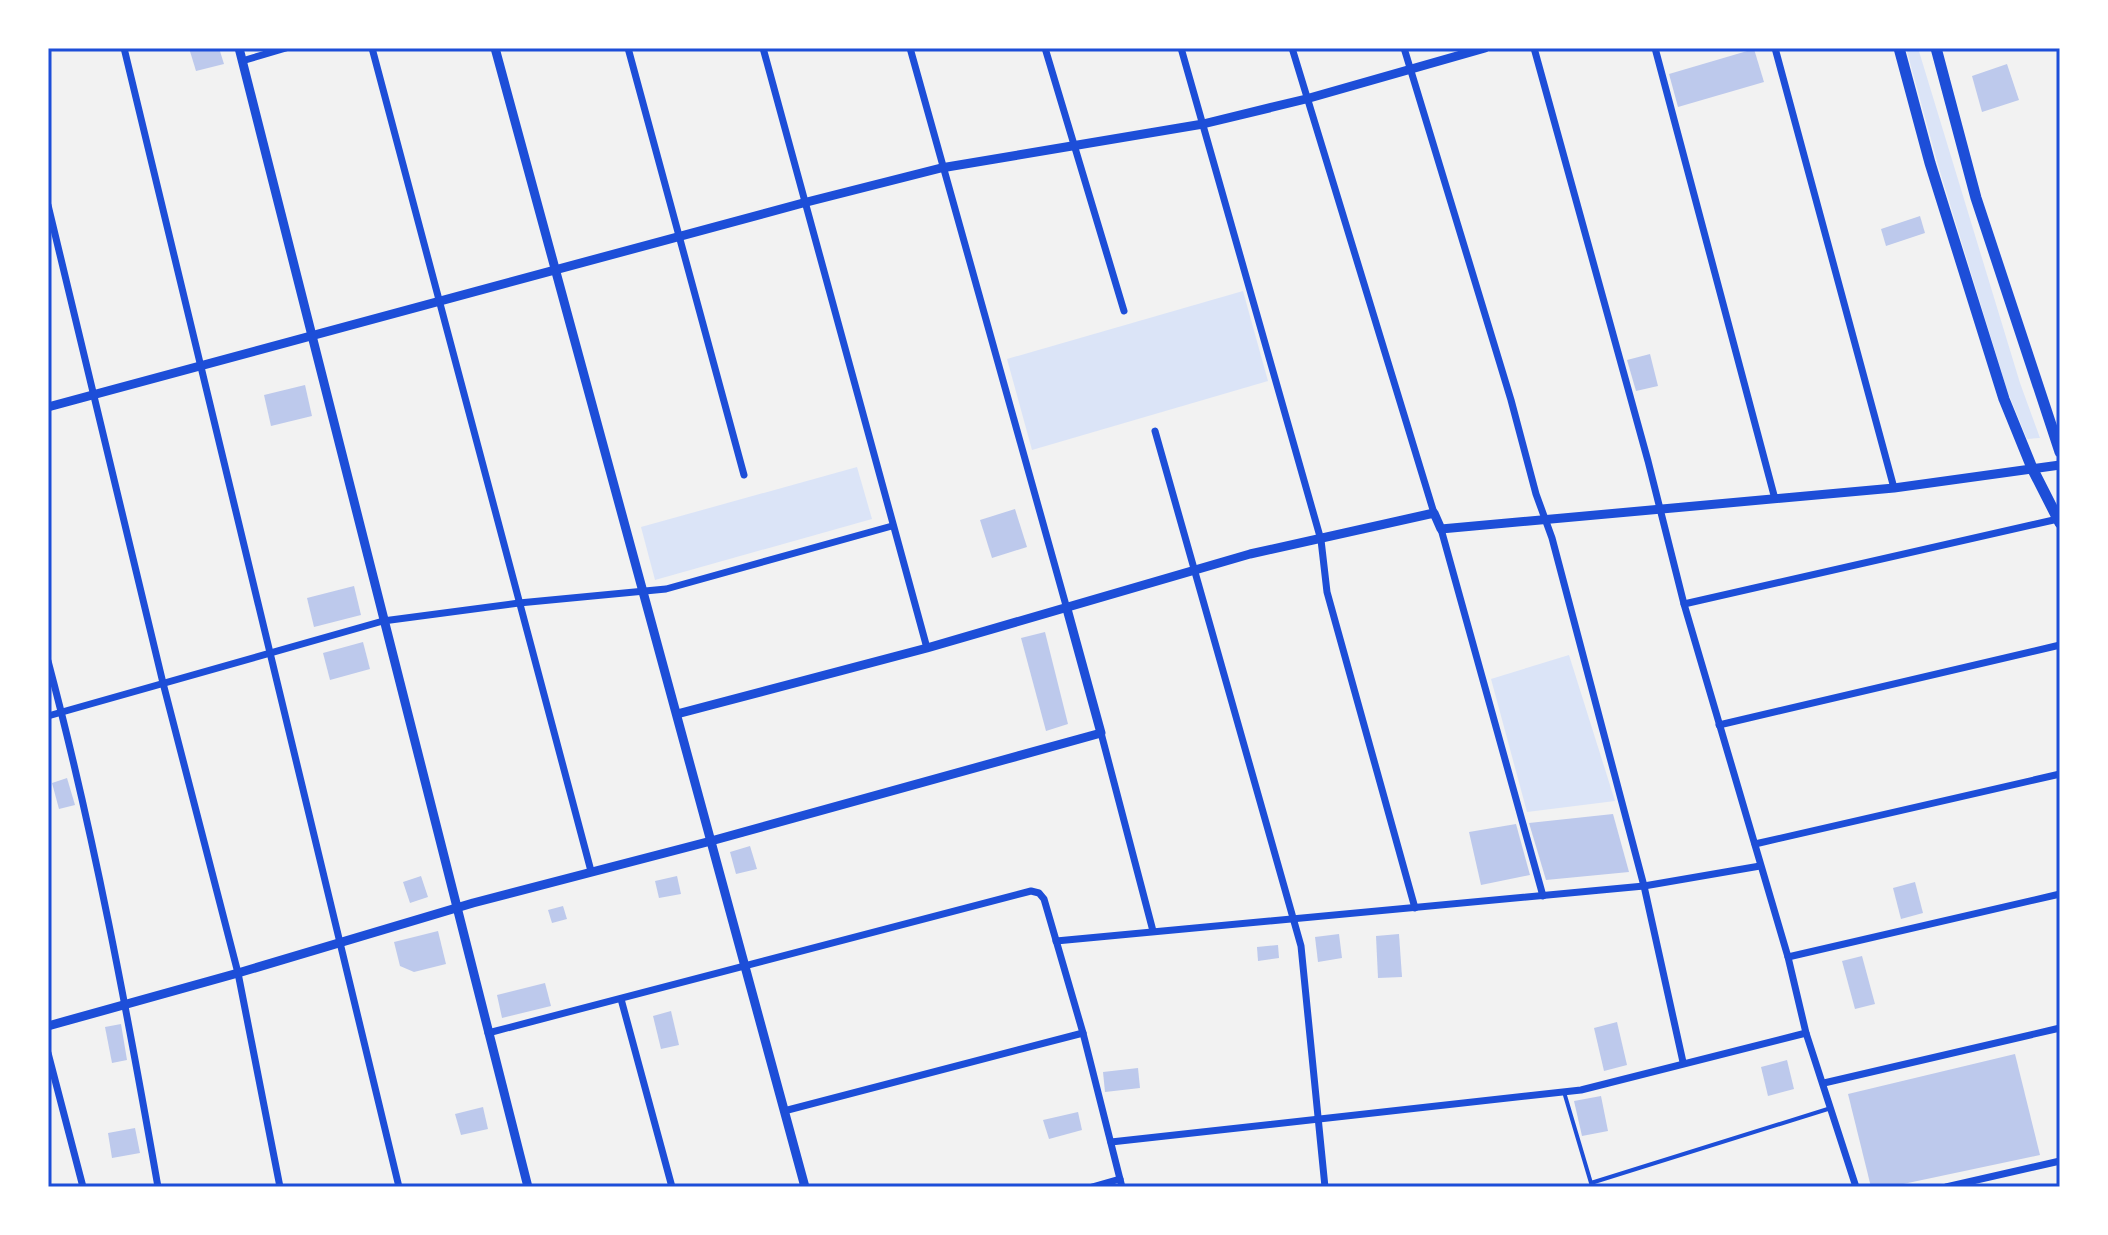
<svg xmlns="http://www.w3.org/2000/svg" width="2108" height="1235" font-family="'IBM Plex Sans',sans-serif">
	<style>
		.green { fill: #dbe4f7 }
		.building { fill: #bdc9ec }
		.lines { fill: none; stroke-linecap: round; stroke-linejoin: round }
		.service { stroke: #1d4ed8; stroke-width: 4 }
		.minor { stroke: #1d4ed8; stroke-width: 7 }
		.tertiary { stroke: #1d4ed8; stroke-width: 9 }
		.secondary { stroke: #1d4ed8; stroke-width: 11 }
		.neatline { fill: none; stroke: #1d4ed8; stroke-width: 3 }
	</style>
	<rect width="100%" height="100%" fill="#f2f2f2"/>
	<!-- green -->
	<g class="green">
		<path d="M1906 48H1918L2020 383 2040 438 2027 439 2007 390 1938 165Z"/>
		<path d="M1243 291 1268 381 1032 450 1007 359Z"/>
		<path d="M857 467 872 519 655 580 641 527Z"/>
		<path d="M1569 655 1615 801 1527 812 1491 679Z"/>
	</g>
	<!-- building -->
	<g class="building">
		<path d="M189 48H219L224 64 196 71Z"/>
		<path d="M1754 49 1764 82 1678 107 1669 74Z"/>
		<path d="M2007 64 2019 100 1982 112 1972 76Z"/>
		<path d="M1920 216 1925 233 1886 246 1881 229Z"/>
		<path d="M1650 354 1658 386 1636 391 1627 360Z"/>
		<path d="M305 385 312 416 271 426 264 395Z"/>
		<path d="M1015 509 1027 547 992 558 980 520Z"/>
		<path d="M354 586 361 615 314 627 307 598Z"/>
		<path d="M1045 632 1068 724 1046 731 1021 638Z"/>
		<path d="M363 642 370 669 330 680 323 653Z"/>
		<path d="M67 778 75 805 59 809 52 783Z"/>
		<path d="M1613 814 1629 872 1546 880 1529 823Z"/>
		<path d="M1516 824 1530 875 1481 885 1469 832Z"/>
		<path d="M750 846 757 869 736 874 730 852Z"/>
		<path d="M421 876 428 897 410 903 403 882Z"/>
		<path d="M677 876 681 894 659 898 655 881Z"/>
		<path d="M1915 882 1923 913 1901 919 1893 888Z"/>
		<path d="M563 906 567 919 552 923 548 910Z"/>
		<path d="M438 931 446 964 414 972 400 966 394 942Z"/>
		<path d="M1339 934 1342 958 1318 962 1315 937Z"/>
		<path d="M1399 934 1402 977 1378 978 1376 936Z"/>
		<path d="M1278 945 1279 958 1258 961 1257 947Z"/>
		<path d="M1862 956 1875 1004 1855 1009 1842 961Z"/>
		<path d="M545 983 551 1006 502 1018 497 995Z"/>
		<path d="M671 1011 679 1045 661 1049 653 1016Z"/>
		<path d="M1617 1022 1627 1065 1604 1071 1594 1028Z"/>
		<path d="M121 1024 127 1060 112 1063 105 1027Z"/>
		<path d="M2015 1054 2040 1155 1889 1187H1871L1848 1094Z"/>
		<path d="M1787 1060 1794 1089 1768 1096 1761 1067Z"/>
		<path d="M1138 1068 1140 1088 1105 1092 1103 1072Z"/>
		<path d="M1601 1096 1608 1131 1582 1136 1574 1101Z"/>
		<path d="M483 1107 488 1129 461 1135 455 1114Z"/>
		<path d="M1078 1112 1082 1130 1049 1139 1043 1120Z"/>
		<path d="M135 1128 140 1153 112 1158 108 1133Z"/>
	</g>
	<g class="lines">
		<!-- service -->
		<path class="service" d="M1564 1092 1591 1183 1831 1108"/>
		<!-- minor -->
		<g class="minor">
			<path d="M124 48 399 1187"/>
			<path d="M372 48 591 871"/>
			<path d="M628 48 744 475"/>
			<path d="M763 48 927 648"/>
			<path d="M910 48 1067 609"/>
			<path d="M1045 48 1124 311"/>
			<path d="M1181 48 1321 540 1327 592 1415 908"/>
			<path d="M1292 48 1434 513"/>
			<path d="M1404 48 1511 400 1536 494 1552 538 1644 886 1683 1062"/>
			<path d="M1534 48 1648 461 1684 604 1788 957 1806 1033 1856 1187"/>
			<path d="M1655 48 1775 499"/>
			<path d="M1775 48 1894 488"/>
			<path d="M242 61 286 48"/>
			<path d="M48 205 163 683 238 973 280 1187"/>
			<path d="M1155 431 1301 946 1325 1187"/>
			<path d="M1441 529 1543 896"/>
			<path d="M1684 604 2058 519"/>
			<path d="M48 661C94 834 127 1011 158 1187"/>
			<path d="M48 716 383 621 519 603 666 589 892 526"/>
			<path d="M1719 725 2060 645"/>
			<path d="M1101 733 1153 931"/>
			<path d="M1755 844 2060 774"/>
			<path d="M1056 941 1644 886 1760 866"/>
			<path d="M1788 957 2060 894"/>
			<path d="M621 999 672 1187"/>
			<path d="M488 1033 1031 891 1039 893 1044 899 1083 1033 1122 1187"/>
			<path d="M48 1053 83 1187"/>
			<path d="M1824 1083 2060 1028"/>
			<path d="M784 1111 1083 1033"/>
			<path d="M1111 1142 1581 1090 1806 1033"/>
			<path d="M1092 1187 1120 1179"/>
			<path d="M1946 1187 2060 1161"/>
		</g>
		<!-- tertiary -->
		<g class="tertiary">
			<path d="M239 48 528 1187"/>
			<path d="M495 48 805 1187"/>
			<path d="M48 407 803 203 941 168 1203 124 1306 99 1485 48"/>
			<path d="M677 714 927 648 1250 554 1434 513 1441 529 1894 488 2060 465"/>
			<path d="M48 1026 238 973 473 903 711 841 1101 733 1067 609"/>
		</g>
		<!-- secondary -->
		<g class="secondary">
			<path d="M1899 48 1930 163 2004 399 2032 468 2060 523"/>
			<path d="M1936 48 1976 198 2060 452"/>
		</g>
	</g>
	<!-- border -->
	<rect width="2108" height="1235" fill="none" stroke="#ffffff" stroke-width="100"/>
	<rect x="50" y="50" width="2008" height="1135" class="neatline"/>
</svg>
